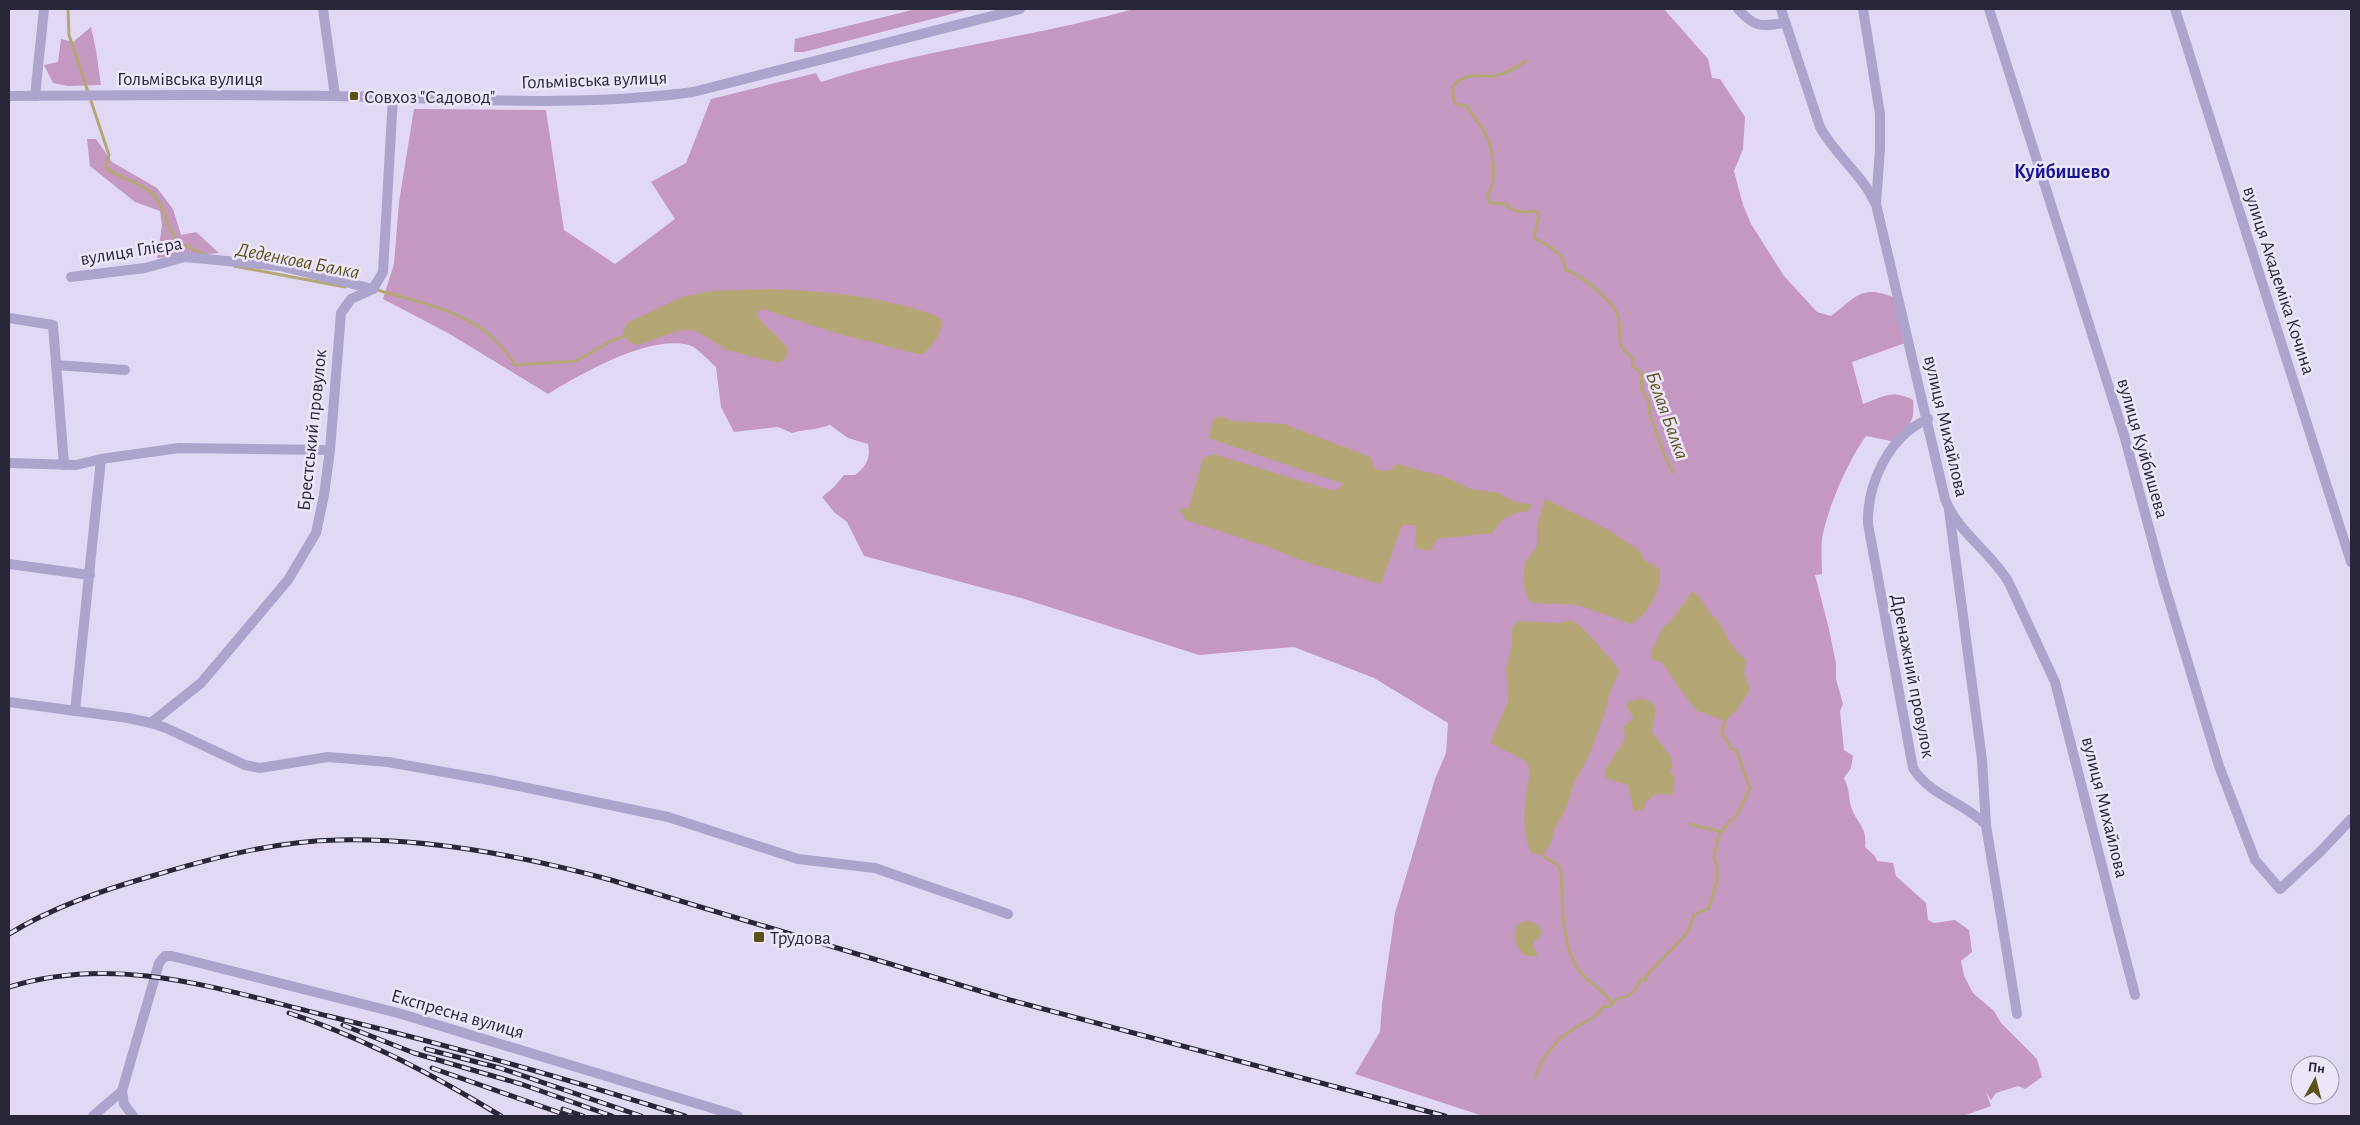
<svg xmlns="http://www.w3.org/2000/svg" width="2360" height="1125" font-family="'Alegreya Sans',sans-serif">
	<style>
		.green { fill: #c598c1 }
		.water { fill: #b4a775 }
		.lines { fill: none; stroke-linecap: round; stroke-linejoin: round }
		.stream { stroke: #b4a775; stroke-width: 3 }
		.minor { stroke: #ada4ce; stroke-width: 10 }
		.rail-casing { stroke: #282638; stroke-width: 5 }
		.rail { stroke: #ede6fb; stroke-width: 3; stroke-dasharray: 9; stroke-linecap: butt }
		.poi-dot { fill: #5e5118; stroke: #ede6fb; stroke-width: 2 }
		.labels { text-anchor: middle; stroke-width: 5; stroke-linejoin: round; paint-order: stroke }
		.street-label { font-size: 19px; fill: #282638; stroke: #ede6fb }
		.poi-label { font-size: 19px; fill: #282638; stroke: #ede6fb; text-anchor: start }
		.neighbourhood-label { font-size: 20px; font-weight: bold; fill: #171890; stroke: #ede6fb }
		.water-label { font-size: 20px; font-style: italic; fill: #5e5118; stroke: #ede6fb }
	</style>
	<rect width="100%" height="100%" fill="#e1d9f4"/>
	<!-- green -->
	<g class="green">
		<path d="M916 9H971L804 52H794L795 39Z"/>
		<path d="M1134 9H1664L1708 59 1712 78 1720 79 1745 117 1743 149 1734 171 1743 205 1751 224 1784 276 1817 312 1831 316C1857 296 1862 284 1895 298L1905 343 1852 362 1863 404C1883 397 1892 389 1913 400 1915 422 1910 428 1891 441L1866 436C1848 461 1827 509 1822 539 1821 551 1822 563 1822 574L1815 575 1829 629 1836 664V679L1843 704 1840 711 1844 750 1853 756 1851 768 1844 778C1850 790 1848 795 1851 806 1855 822 1868 826 1865 847L1875 856 1877 861 1893 863 1896 876 1926 903 1928 920 1934 923 1955 920 1969 930 1972 952 1961 961 1964 976 1973 993 1994 1011 2001 1023 2037 1059 2042 1077 2025 1089 2018 1086 1996 1093 1991 1100 1986 1092 1991 1106 1963 1116H1483L1355 1074 1380 1032 1382 1004 1395 913 1435 779 1446 753 1448 723 1374 678 1294 647 1199 655 1021 598 864 556 847 522 834 512 822 497 834 487 844 475H855C866 467 871 458 868 444L848 438 830 425C817 430 805 429 792 433L778 427 734 432 721 407 716 367C709 361 698 348 689 345 648 335 583 373 548 394L448 333 383 299 394 264 399 202 414 109 546 110 564 230 615 264 675 219 651 182 686 163 711 99 816 73 821 82C923 49 1031 38 1134 9Z"/>
		<path d="M91 27 96 50 101 85 68 86 53 83 44 65 58 62 61 39 73 42Z"/>
		<path d="M87 139H96L112 162 157 188 173 209 181 235 196 232 219 253 157 258 162 226 160 211 135 202 90 166Z"/>
	</g>
	<!-- water -->
	<g class="water">
		<path d="M770 289C816 291 860 294 905 306 917 310 930 312 941 319 943 336 933 344 922 355L836 333 762 309 757 312 758 318 787 347 788 352 784 360 778 363 727 350 698 332 689 330H680L639 345C630 345 627 340 623 332L627 323 682 297 710 291Z"/>
		<path d="M1219 416 1233 421 1284 424 1370 457 1375 469 1389 471 1397 464 1445 477 1471 489 1499 493 1513 501 1532 505 1529 511C1511 513 1502 517 1493 533L1437 539 1430 551 1415 548 1416 525H1402L1381 584 1305 562 1271 548 1186 520 1179 509 1189 508 1203 458 1213 454 1334 491 1344 484 1208 438 1213 420Z"/>
		<path d="M1545 499 1607 529 1640 551 1644 560 1660 569C1662 589 1649 614 1631 624L1578 605 1534 603 1528 601 1523 581 1525 562 1537 546V526Z"/>
		<path d="M1692 592C1700 595 1703 602 1707 609 1710 614 1715 617 1718 621 1727 636 1732 650 1746 660L1744 673 1750 690 1736 711 1725 721 1696 710 1679 688 1662 662 1652 660 1651 652 1663 627 1670 622Z"/>
		<path d="M1572 620C1580 624 1617 663 1619 672L1609 695 1607 706 1590 754 1574 783 1566 809 1554 830 1552 841 1543 856 1530 852C1524 834 1523 815 1526 796 1527 786 1530 778 1530 768L1524 760 1490 743 1508 701 1506 668 1512 645V628L1518 621 1559 623Z"/>
		<path d="M1639 698 1650 701 1656 708 1652 732 1670 756 1673 765 1670 773 1675 776 1673 795 1655 794 1644 804 1645 808 1634 812 1628 785 1606 778 1605 770 1625 739 1624 726 1634 718 1626 706 1630 700 1633 702Z"/>
		<path d="M1525 921C1533 921 1540 925 1542 932L1538 940H1534V948L1538 955 1535 957 1524 955C1515 945 1512 937 1517 925Z"/>
	</g>
	<g class="lines">
		<!-- stream -->
		<g class="stream">
			<path d="M68 9 69 35 109 155 106 168C119 179 138 181 150 192 165 204 165 222 174 236 180 245 197 251 207 255"/>
			<path d="M1526 61C1516 67 1504 75 1492 76 1475 77 1464 71 1452 88L1455 104 1467 106C1472 116 1482 125 1486 135 1493 150 1498 182 1487 195L1490 203 1506 204C1514 213 1523 213 1535 211L1539 214 1534 238C1547 246 1566 252 1565 270 1579 274 1614 301 1618 316 1623 334 1613 345 1633 358L1632 366 1641 372 1642 390 1649 402 1650 415 1665 457 1673 472"/>
			<path d="M234 266 345 287"/>
			<path d="M374 289C429 306 483 312 515 365L576 361 611 341 629 334"/>
			<path d="M1689 824 1722 832"/>
			<path d="M1544 857 1558 865 1561 871C1563 901 1560 948 1581 973 1591 984 1603 991 1612 1003"/>
			<path d="M1535 1077C1541 1060 1554 1041 1570 1031 1585 1021 1593 1021 1604 1006L1609 1007 1616 999C1629 998 1636 991 1641 979L1646 980V976L1688 932 1694 915 1709 908 1717 880V867L1714 858 1718 837 1728 823 1737 815 1750 788 1736 750 1732 749 1722 733 1725 721"/>
		</g>
		<!-- minor -->
		<g class="minor">
			<path d="M323 9 335 96"/>
			<path d="M1738 9C1754 27 1761 27 1784 23"/>
			<path d="M1781 9 1820 127C1835 155 1862 174 1875 203"/>
			<path d="M1863 9 1880 114V149L1876 204 1945 499C1957 531 1990 552 2008 581L2055 682 2135 995"/>
			<path d="M1989 9 2124 435 2163 580 2219 766 2255 860 2280 889 2320 852 2351 819"/>
			<path d="M2175 9 2351 562"/>
			<path d="M9 96C117 95 226 94 334 96 452 98 576 108 693 92L1020 9"/>
			<path d="M35 96 44 9"/>
			<path d="M71 277 145 268 185 257 280 266 373 289"/>
			<path d="M9 318 53 325 64 465"/>
			<path d="M56 365 125 370"/>
			<path d="M1928 419C1889 436 1867 483 1868 524L1913 768C1930 796 1964 802 1986 825L2017 1014"/>
			<path d="M9 463 76 465 101 459 179 448 330 450"/>
			<path d="M1949 510 1982 760 1986 825"/>
			<path d="M9 564 90 575"/>
			<path d="M9 702 128 718 151 723 166 728 245 765 260 768 328 757 388 762 489 780 668 817 798 859 875 868 1008 914"/>
			<path d="M75 711 101 459"/>
			<path d="M151 723 201 683 288 580 316 533 324 495 330 450 341 313 351 299 373 289 383 272 393 97"/>
			<path d="M93 1116 122 1091"/>
			<path d="M133 1116 124 1104 122 1091 159 963 165 956H172L398 1013 738 1116"/>
		</g>
		<defs>
			<g id="rail">
				<path d="M9 934C53 907 103 890 152 876 212 858 276 841 338 840 430 838 523 856 611 880L1010 1000 1445 1116"/>
				<path d="M9 987C119 953 221 990 328 1016 449 1045 567 1079 685 1116"/>
				<path d="M289 1013C364 1038 434 1075 501 1116"/>
				<path d="M343 1025 414 1053 521 1084 612 1116"/>
				<path d="M426 1049 500 1068 641 1116"/>
				<path d="M432 1068 569 1116"/>
				<path d="M563 1109 583 1116"/>
			</g>
		</defs>
		<!-- rail casing -->
		<use href="#rail" class="rail-casing"/>
		<!-- rail -->
		<use href="#rail" class="rail"/>
	</g>
	<!-- markers -->
	<g class="poi-dot">
		<rect x="349" y="91" width="10" height="10" rx="2.5"/>
		<rect x="753" y="931" width="12" height="12" rx="2.5"/>
	</g>
	<g class="labels">
		<!-- street labels -->
		<g class="street-label">
			<text x="190" y="85">Гольмівська вулиця</text>
			<text transform="translate(594 79) rotate(-2)" y="7">Гольмівська вулиця</text>
			<text transform="translate(131 250) rotate(-9)" y="7">вулиця Глієра</text>
			<text transform="translate(2280 280) rotate(72)" y="7">вулиця Академіка Кочина</text>
			<text transform="translate(1947 426) rotate(77)" y="7">вулиця Михайлова</text>
			<text transform="translate(311 430) rotate(-84)" y="7">Брестський провулок</text>
			<text transform="translate(2144 448) rotate(74)" y="7">вулиця Куйбишева</text>
			<text transform="translate(1914 676) rotate(79)" y="7">Дренажний провулок</text>
			<text transform="translate(2106 807) rotate(76)" y="7">вулиця Михайлова</text>
			<text transform="translate(458 1013) rotate(16)" y="7">Експресна вулиця</text>
		</g>
		<!-- poi labels -->
		<g class="poi-label">
			<text x="364" y="103">Совхоз "Садовод"</text>
			<text x="770" y="944">Трудова</text>
		</g>
		<!-- neighbourhood labels -->
		<g class="neighbourhood-label">
			<text x="2062" y="178">Куйбишево</text>
		</g>
		<!-- water labels -->
		<g class="water-label">
			<text transform="translate(298 260) rotate(11)" y="7">Деденкова Балка</text>
			<text transform="translate(1668 415) rotate(70)" y="7">Белая Балка</text>
		</g>
	</g>
	<!-- border -->
	<rect width="2360" height="1125" fill="none" stroke="#282638" stroke-width="20"/>
	<!-- north arrow -->
	<g transform="translate(2315 1080) rotate(7)"><circle r="24" fill="#ede6fb" stroke="#9e99ad"/>
	<path d="M0-4L9 19L0 12L-9 19Z" fill="#5e5118"/>
	<text y="-8" font-size="14" font-weight="bold" text-anchor="middle" fill="#282638">Пн</text>
	</g>
</svg>
